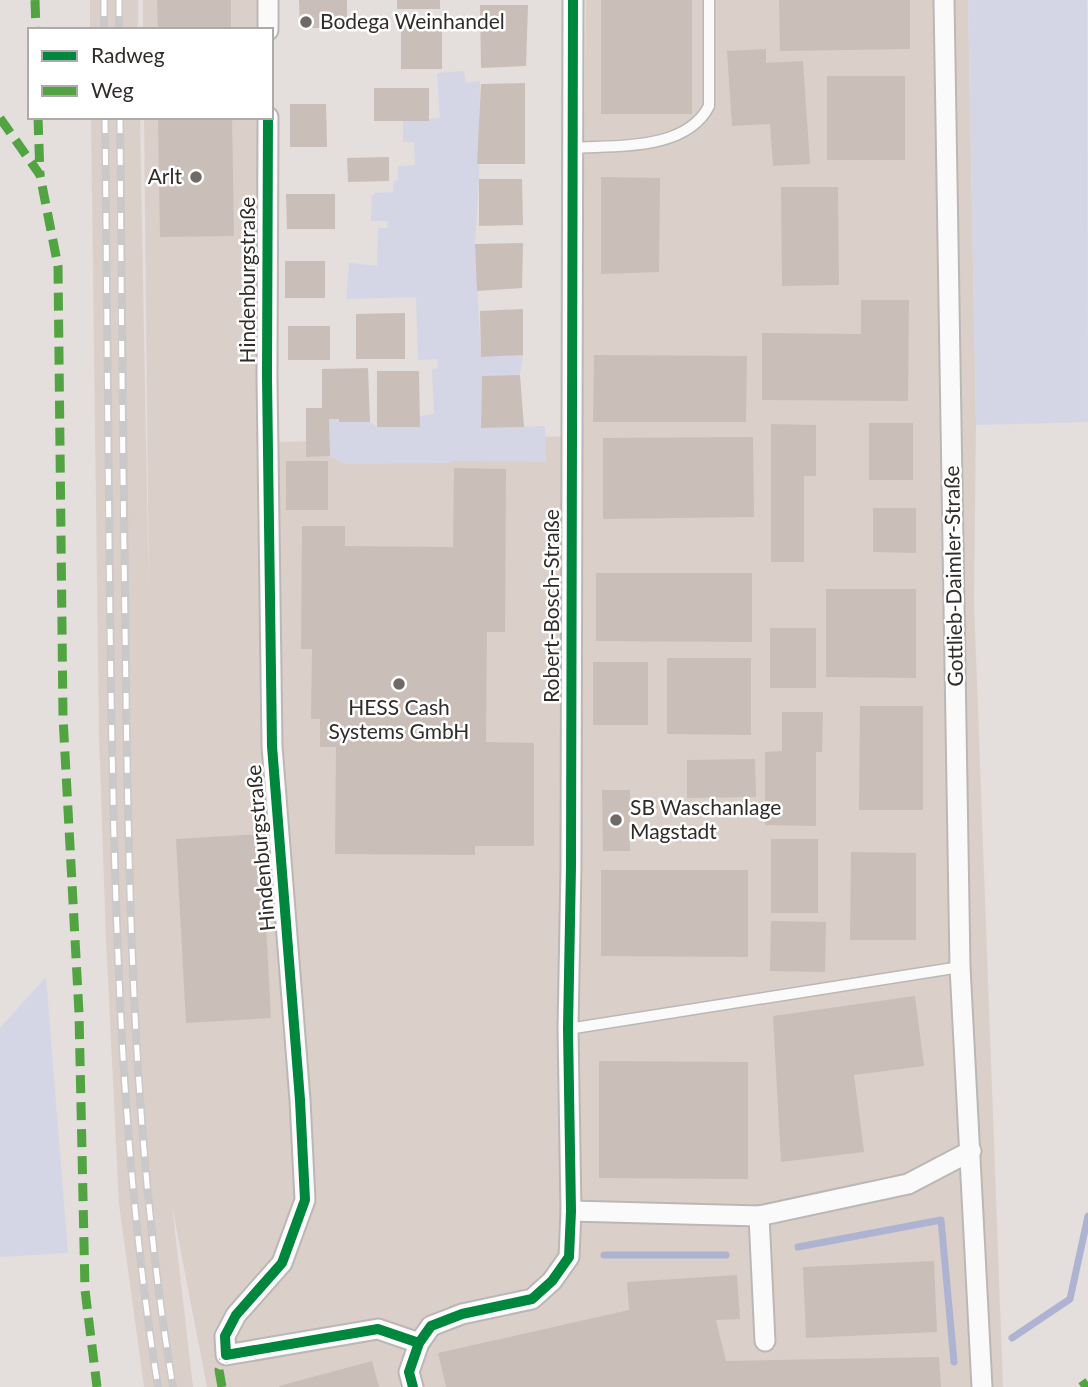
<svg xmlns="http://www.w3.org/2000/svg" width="1088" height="1387" font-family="Lato,sans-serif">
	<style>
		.built { fill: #dbcfca }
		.green { fill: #d5d6e5 }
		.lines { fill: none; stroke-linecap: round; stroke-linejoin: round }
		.stream { stroke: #aeb3d2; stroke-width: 7 }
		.building { fill: #cabeb9 }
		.lane-casing { stroke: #bbb7b5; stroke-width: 13 }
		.street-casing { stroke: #bbb7b5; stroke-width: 23 }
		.lane { stroke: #fbfafa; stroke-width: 10 }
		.street { stroke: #fbfafa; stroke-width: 19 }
		.rail-casing { stroke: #cac8c8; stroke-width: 8 }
		.rail { stroke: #fff; stroke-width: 5; stroke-dasharray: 16; stroke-linecap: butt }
		.quiet { stroke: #52a443; stroke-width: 9; stroke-dasharray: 18 9; stroke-linecap: butt }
		.cycleway-casing { stroke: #fff; stroke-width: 15 }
		.cycleway { stroke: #00873e; stroke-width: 10 }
		.poi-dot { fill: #6f6a68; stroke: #fff; stroke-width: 2.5 }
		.labels { text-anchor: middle; stroke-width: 5; stroke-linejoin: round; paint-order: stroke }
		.poi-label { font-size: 21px; fill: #302c2a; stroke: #fff; text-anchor: start }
		.street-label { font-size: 21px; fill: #302c2a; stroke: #fff }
	</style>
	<rect width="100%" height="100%" fill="#e4dedc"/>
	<!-- built -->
	<g class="built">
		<rect x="90" y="0" width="48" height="30"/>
		<path d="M143 0H261L262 30H143Z"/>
		<path d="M586 0H968L976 424 974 602 1003 1387H207L172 1206 193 1387H144L119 1204 106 938 99 736 91 117H140L149 601 144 117H265L274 442 580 436Z"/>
	</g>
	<!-- green -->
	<g class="green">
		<path d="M968 0H1087L1088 422 976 425Z"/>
		<path d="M464 71 466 83 480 81 479 179 475 244 481 356 523 355 520 375 482 376 481 428 545 426 546 462 451 461V463L344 464 330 456 329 419H339L340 422H370L377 427H419V416L434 414 432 369 438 368 437 359 418 360 416 297 346 299 349 263 377 266 378 228H387L388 221H371L372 197 375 193 393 192 394 181 398 180V166L415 165 414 142H403V120L440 118 437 73Z"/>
		<path d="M46 977 68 1253 0 1257V1028Z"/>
	</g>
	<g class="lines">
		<!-- stream -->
		<g class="stream">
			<path d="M798 1247 941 1220 954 1362"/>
			<path d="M604 1255H726"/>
			<path d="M1012 1338 1070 1299 1088 1216"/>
		</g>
	</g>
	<!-- building -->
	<g class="building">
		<path d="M157 0H231V30H158Z"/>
		<path d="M299 0H347V28H300Z"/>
		<rect x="397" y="0" width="43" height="9"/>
		<rect x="601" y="0" width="91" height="114"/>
		<path d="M779 0H910V49L780 51Z"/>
		<path d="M480 5H528L526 66 481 68Z"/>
		<rect x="401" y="25" width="41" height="44"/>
		<path d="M766 49V63L803 61 810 164 773 166 770 124 732 126 727 51Z"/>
		<rect x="827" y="76" width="78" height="84"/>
		<path d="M525 83V164H477L481 84Z"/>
		<rect x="374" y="88" width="55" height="33"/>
		<path d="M290 104H326L327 147H290Z"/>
		<path d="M158 117H232L234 236 160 237Z"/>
		<path d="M389 157V181L348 182 347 158Z"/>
		<path d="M601 177 660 178 659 272 601 274Z"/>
		<path d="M479 179H522L523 225 479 226Z"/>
		<path d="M781 187H838L839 285 782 286Z"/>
		<path d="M286 194H335V229H287Z"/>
		<path d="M523 243 522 288 477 291 475 244Z"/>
		<rect x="285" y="261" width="40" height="37"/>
		<path d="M861 300H909L908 401 762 400V333L861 334Z"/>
		<path d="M523 309V355L481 357 480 311Z"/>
		<path d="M405 313V359H356V314Z"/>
		<rect x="288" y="326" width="42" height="34"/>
		<path d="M594 355 747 356 746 422H593Z"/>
		<path d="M368 368 370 422H339V419H329L330 456 306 457V408H322V369Z"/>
		<path d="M377 371H419L420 427H377Z"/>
		<path d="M520 375 524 427 481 428 482 376Z"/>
		<rect x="869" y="423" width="44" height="57"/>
		<path d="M771 424 816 425V476H804V562H771Z"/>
		<path d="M753 437 754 517 603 519V438Z"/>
		<rect x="286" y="461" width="42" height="49"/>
		<path d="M454 468 506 469 505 632H487L486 742 534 743V846H475V855L335 854 336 747H320V719H311L312 649H301L302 526H345V546L453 547Z"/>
		<path d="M873 508H916V553L873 552Z"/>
		<path d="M596 573H752V642L596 641Z"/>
		<path d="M826 589H916V678L826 677Z"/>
		<rect x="770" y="628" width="46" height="60"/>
		<path d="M667 658H751V735L667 734Z"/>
		<rect x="593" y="662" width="55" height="63"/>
		<path d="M860 706H923V810H859Z"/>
		<path d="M782 712H823L822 752H816V826L765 825V752L782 751Z"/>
		<path d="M755 759 756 797 687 798V760Z"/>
		<path d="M602 790H630V851H603Z"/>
		<path d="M261 834 271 1018 186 1023 176 839Z"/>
		<rect x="771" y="839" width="47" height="74"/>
		<path d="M851 852 916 853V940H850Z"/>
		<path d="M601 870H748V957L601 956Z"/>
		<path d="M771 921 826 922 825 972 770 971Z"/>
		<path d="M915 996 924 1066 854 1075 864 1152 781 1162 773 1016Z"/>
		<path d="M599 1061 748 1062V1179L599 1178Z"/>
		<path d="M934 1261 937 1332 806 1338 803 1267Z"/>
		<path d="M737 1275 740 1319 716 1320 726 1361 939 1357 941 1387H446L438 1353 629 1310 627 1282Z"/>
		<path d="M372 1361 379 1387H279V1386Z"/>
	</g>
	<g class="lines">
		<defs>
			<g id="lane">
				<path d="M573 148C617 145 686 151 709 106V0"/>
				<path d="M568 1029 960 967"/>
			</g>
			<g id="street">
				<path d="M944 0 960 967 982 1387"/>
				<path d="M268 30V0"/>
				<path d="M268 117 267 377 272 746 300 1100 305 1200 282 1263 236 1315 225 1336 226 1355 378 1329 419 1343"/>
				<path d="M571 1211 759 1216 908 1184 971 1151"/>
				<path d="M759 1216 765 1341"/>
				<path d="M413 1387 409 1372 419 1343 431 1326 462 1314 532 1299 552 1281 569 1257 571 1211 568 1029 571 867 573 0"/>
			</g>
		</defs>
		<!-- lane casing -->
		<use href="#lane" class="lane-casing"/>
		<!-- street casing -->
		<use href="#street" class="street-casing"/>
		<!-- lane -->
		<use href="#lane" class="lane"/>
		<!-- street -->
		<use href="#street" class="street"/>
		<defs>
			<g id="rail">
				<path d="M104 0V30"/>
				<path d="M119 0V30"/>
				<path d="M105 117C107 309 108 501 111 692 115 924 121 1158 158 1387"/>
				<path d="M120 117C121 309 123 501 126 692 129 923 135 1160 173 1387"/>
			</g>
		</defs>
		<!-- rail casing -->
		<use href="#rail" class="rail-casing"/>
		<!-- rail -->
		<use href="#rail" class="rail"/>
		<!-- quiet -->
		<g class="quiet">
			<path d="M35 0 36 30"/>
			<path d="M38 117 40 175"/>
			<path d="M0 118 40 175 58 266 63 717 79 1013 85 1290 97 1387"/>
			<path d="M222 1387 219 1370 226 1355"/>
			<path d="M1081 1387 1088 1382"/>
		</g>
		<defs>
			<g id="cycleway">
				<path d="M268 117 267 377 272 746 300 1100 305 1200 282 1263 236 1315 225 1336 226 1355 378 1329 419 1343"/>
				<path d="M413 1387 409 1372 419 1343 431 1326 462 1314 532 1299 552 1281 569 1257 571 1211 568 1029 571 867 573 0"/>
			</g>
		</defs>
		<!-- cycleway casing -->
		<use href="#cycleway" class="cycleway-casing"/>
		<!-- cycleway -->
		<use href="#cycleway" class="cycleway"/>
	</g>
	<!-- markers -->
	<g class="poi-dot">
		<circle cx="306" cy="22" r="7"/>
		<circle cx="196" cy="177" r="7"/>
		<circle cx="399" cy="684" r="7"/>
		<circle cx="616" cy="820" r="7"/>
	</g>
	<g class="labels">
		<!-- poi labels -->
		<g class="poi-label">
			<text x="320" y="29">Bodega Weinhandel</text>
			<text x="182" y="184" text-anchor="end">Arlt</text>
			<text x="399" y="715" text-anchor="middle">HESS Cash<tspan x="399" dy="24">Systems GmbH</tspan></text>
			<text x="630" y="815">SB Waschanlage<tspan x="630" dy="24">Magstadt</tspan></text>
		</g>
		<!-- street labels -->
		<g class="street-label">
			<text transform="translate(248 280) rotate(-90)" y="7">Hindenburgstraße</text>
			<text transform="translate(954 576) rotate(-91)" y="7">Gottlieb-Daimler-Straße</text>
			<text transform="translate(552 606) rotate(-90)" y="7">Robert-Bosch-Straße</text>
			<text transform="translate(261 848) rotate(-95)" y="7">Hindenburgstraße</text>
		</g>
	</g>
	<!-- legend -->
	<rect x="28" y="28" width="245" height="91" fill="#ffffff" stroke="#acabaa" stroke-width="2"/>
	<rect x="42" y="51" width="35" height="10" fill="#00873e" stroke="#acabaa" stroke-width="2"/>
	<text x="91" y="63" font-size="21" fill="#302c2a">Radweg</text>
	<rect x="42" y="86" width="35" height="10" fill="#52a443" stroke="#acabaa" stroke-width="2"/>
	<text x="91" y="98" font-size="21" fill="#302c2a">Weg</text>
</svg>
